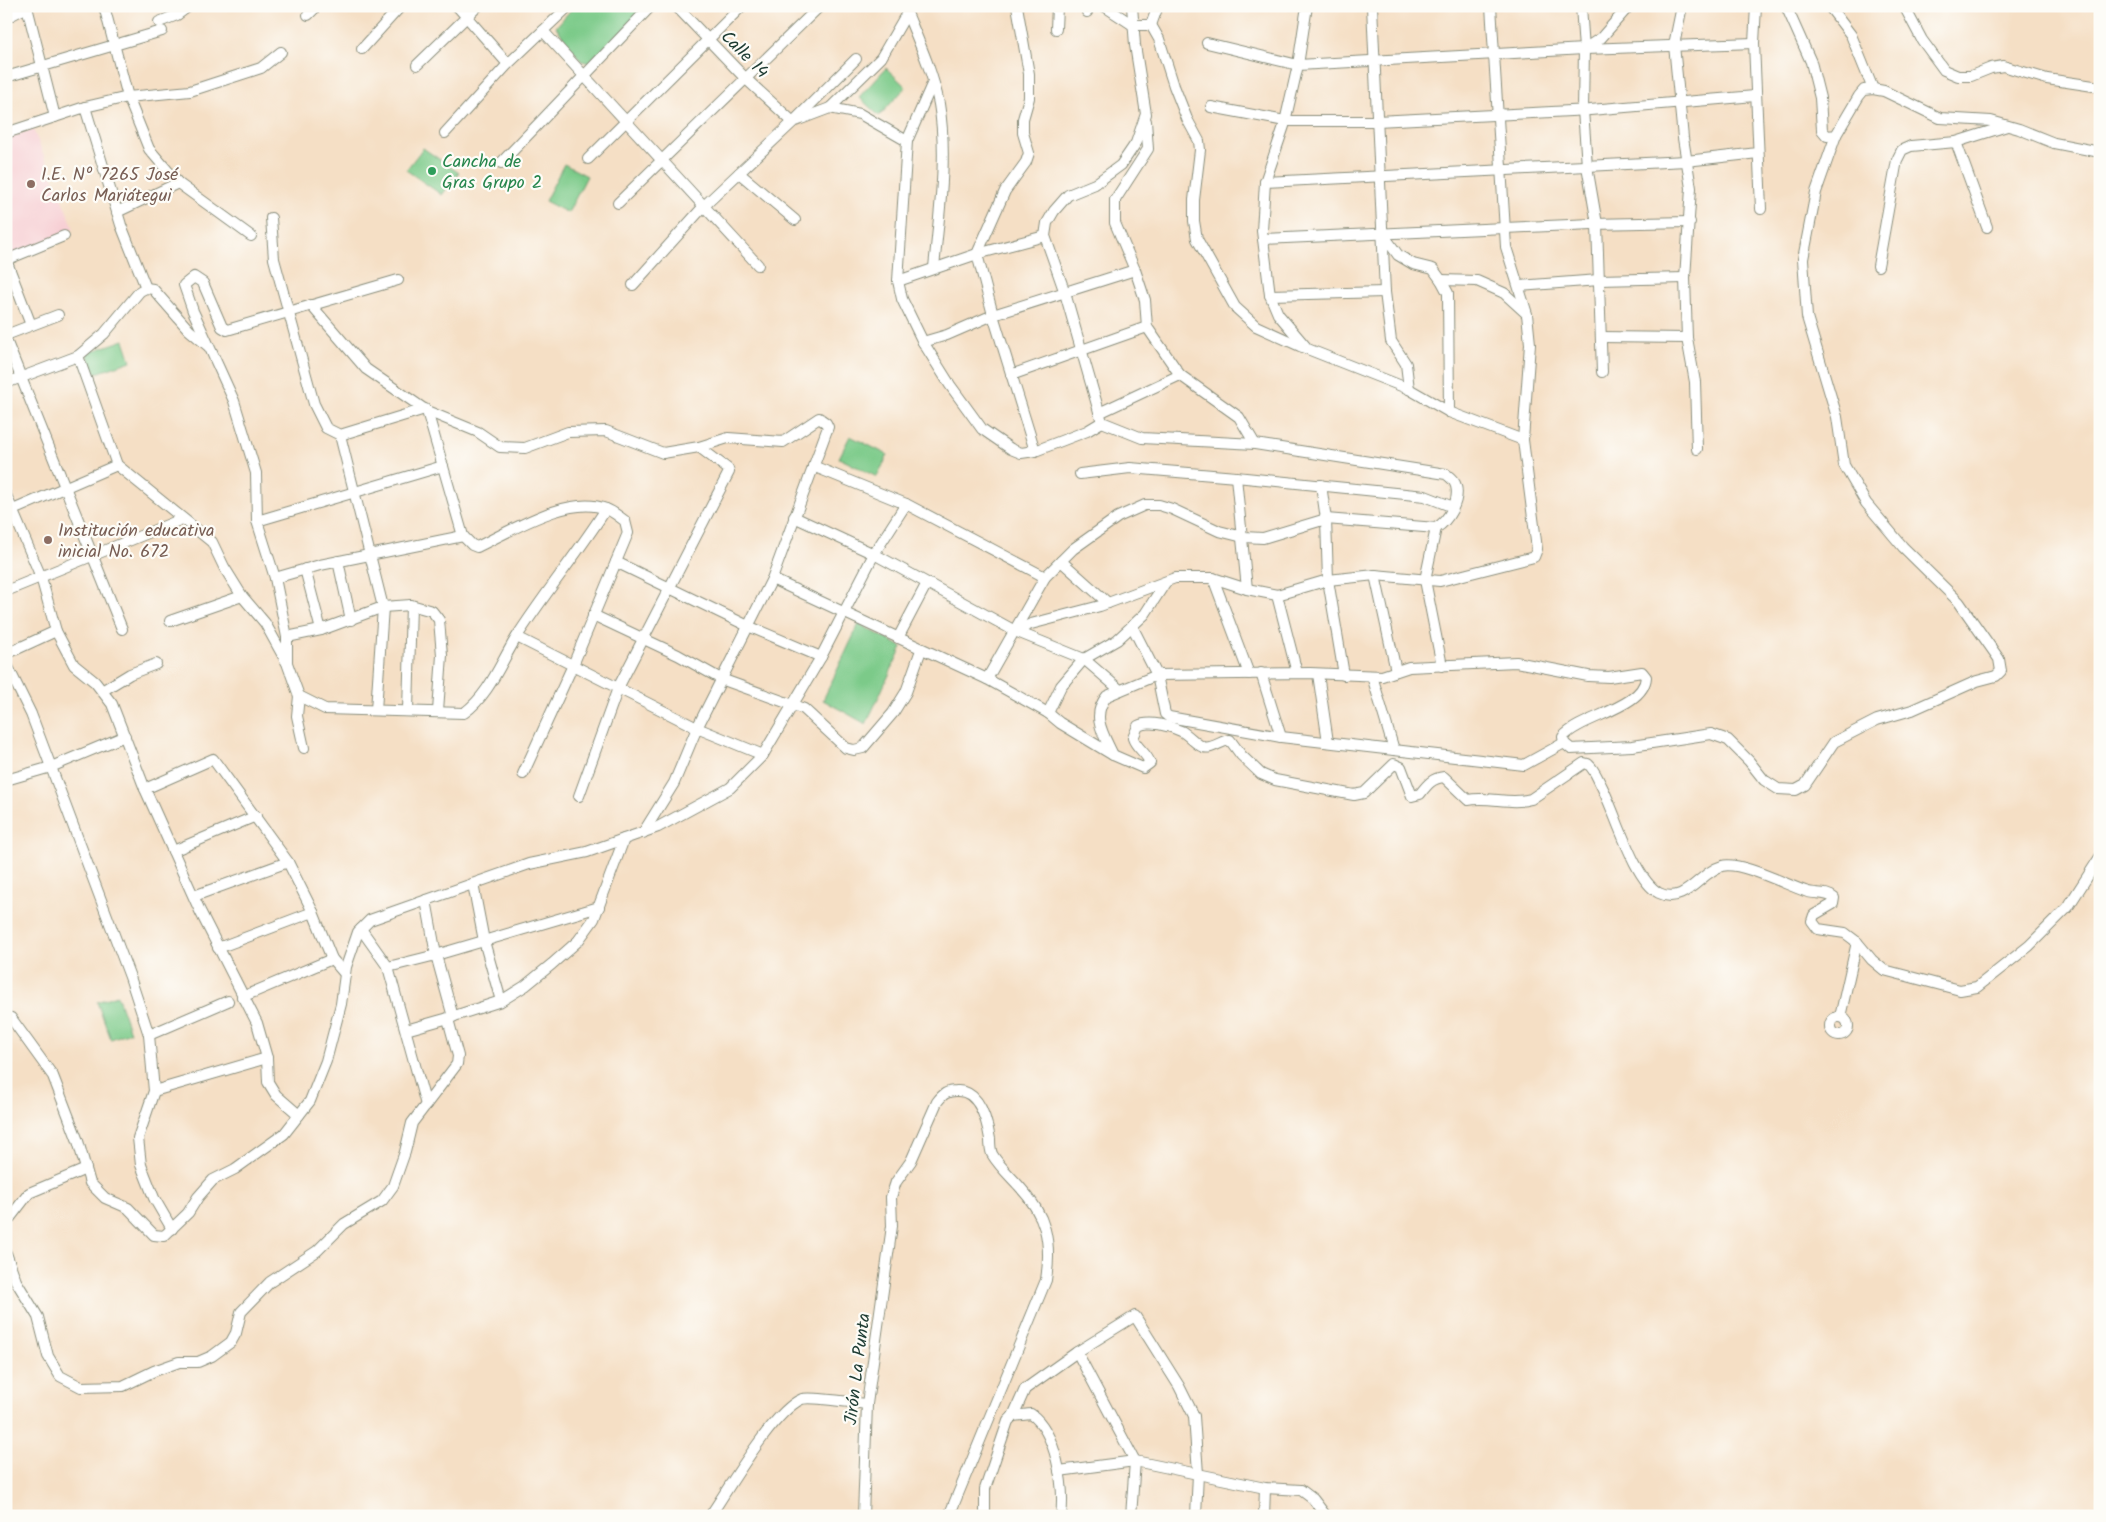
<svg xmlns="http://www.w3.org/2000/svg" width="2106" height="1522" font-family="Kalam,sans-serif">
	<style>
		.built { fill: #f7cfd4 }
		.green { fill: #7cca89; stroke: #4e845e }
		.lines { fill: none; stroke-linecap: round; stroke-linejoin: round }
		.minor-casing { stroke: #8a8e7c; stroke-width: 12 }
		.minor { stroke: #fff; stroke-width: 10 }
		.leisure-dot { fill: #2e9e5b; stroke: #fdfcf7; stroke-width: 2 }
		.education-dot { fill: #8d6e63; stroke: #fdfcf7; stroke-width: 2 }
		.labels { text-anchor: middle; stroke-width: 4.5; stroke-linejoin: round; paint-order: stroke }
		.street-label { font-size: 18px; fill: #1f3d34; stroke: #fdfcf7 }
		.leisure-label { font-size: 18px; fill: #27864d; stroke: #fdfcf7; text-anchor: start }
		.education-label { font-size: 18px; fill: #785e54; stroke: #fdfcf7; text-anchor: start }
	</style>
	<rect width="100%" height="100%" fill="#fdfcf7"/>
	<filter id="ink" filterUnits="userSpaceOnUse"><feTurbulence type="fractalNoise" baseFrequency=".02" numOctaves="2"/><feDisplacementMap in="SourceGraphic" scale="10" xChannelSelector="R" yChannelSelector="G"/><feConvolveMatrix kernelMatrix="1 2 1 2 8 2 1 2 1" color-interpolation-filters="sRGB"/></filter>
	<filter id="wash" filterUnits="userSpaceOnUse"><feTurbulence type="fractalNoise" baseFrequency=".0096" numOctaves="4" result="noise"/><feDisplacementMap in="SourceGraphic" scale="20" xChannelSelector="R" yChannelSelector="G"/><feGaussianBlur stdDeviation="1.12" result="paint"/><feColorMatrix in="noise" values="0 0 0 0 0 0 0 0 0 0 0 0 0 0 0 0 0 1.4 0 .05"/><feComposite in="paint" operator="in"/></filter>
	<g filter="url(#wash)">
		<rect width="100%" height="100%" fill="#f5dfc5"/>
		<!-- built -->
		<path class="built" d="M33 129 74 229 6 257V139Z"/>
		<!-- green -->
		<g class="green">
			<path d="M574 6H649L591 63 581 61 556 27Z"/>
			<path d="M886 68 906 87 879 116 859 97Z"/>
			<path d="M423 148 459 173 442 195 406 170Z"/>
			<path d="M564 164 587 176 568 213 545 201Z"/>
			<path d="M124 340 131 361 94 374 87 353Z"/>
			<path d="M850 436 888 455 877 477 839 458Z"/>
			<path d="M859 624 902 647 866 724 823 700Z"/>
			<path d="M117 995 130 1032 111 1039 97 1002Z"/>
		</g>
	</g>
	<g filter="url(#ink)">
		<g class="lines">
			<defs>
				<g id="minor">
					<path d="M104 6 128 97 149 149 178 183 251 236"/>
					<path d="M457 6 508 64"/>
					<path d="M676 6 745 78 793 122 856 59"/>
					<path d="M1017 6 1029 74V98L1023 119V133L1029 153 1026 162 1005 191 977 254 993 315 1035 451"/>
					<path d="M1104 6 1133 25H1151"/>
					<path d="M1372 6 1385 292 1391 341 1406 364 1409 389"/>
					<path d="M1581 6 1584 49 1583 110 1587 166 1597 224 1602 372"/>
					<path d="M1682 6 1674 45 1683 138 1691 188 1685 278 1687 338 1695 382 1697 449"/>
					<path d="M1756 6 1754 43 1761 209"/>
					<path d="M1786 6 1811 62 1820 98 1822 130 1827 136 1836 135 1859 96 1864 90 1873 89 1884 91 1940 118 1991 121 2019 129 2054 143 2100 152"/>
					<path d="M1829 6 1851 35 1873 89"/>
					<path d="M1904 6 1922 40 1944 70 1958 76H1971L1991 68 2003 66 2047 79 2100 87"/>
					<path d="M27 7 55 117"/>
					<path d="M1087 12 1089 6"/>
					<path d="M907 13C919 42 933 73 939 104 948 157 939 214 934 268"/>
					<path d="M308 15 317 6"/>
					<path d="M6 18 29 6"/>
					<path d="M159 22 177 15 189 6"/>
					<path d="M1151 25 1159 39 1174 86 1187 119 1199 141 1200 150 1194 200V221L1197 239 1235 307 1256 326 1300 346 1409 389 1449 412 1523 440"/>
					<path d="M1151 25 1158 6"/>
					<path d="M1056 29 1057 6"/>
					<path d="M543 31 758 265"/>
					<path d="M1207 43 1298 65 1584 49 1601 38 1629 6"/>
					<path d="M362 49 401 6"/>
					<path d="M1585 49 1754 43"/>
					<path d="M417 65 478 6"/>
					<path d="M6 77 162 31"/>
					<path d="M85 107 121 225 146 288"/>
					<path d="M1211 107 1285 121H1377L1590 110 1755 96"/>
					<path d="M830 108 881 58 907 13 906 10"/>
					<path d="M1146 121 1148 149 1115 200V223L1135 270 1145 300 1147 327 1180 375 1239 417 1255 444"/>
					<path d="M6 133 85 107 128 97 190 91 261 68 281 52"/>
					<path d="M445 133 508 64 569 6"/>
					<path d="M907 141 933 82"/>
					<path d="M1956 142 1987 227"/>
					<path d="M588 159 742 6"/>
					<path d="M501 163 651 6"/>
					<path d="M739 173 795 220"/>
					<path d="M1265 182 1686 161 1758 153"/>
					<path d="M618 203 820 6"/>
					<path d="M117 212 178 183"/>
					<path d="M271 218 274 259 314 404 326 428 340 435 383 607 376 710"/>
					<path d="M1382 233 1398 255 1413 264 1433 269 1441 280 1448 293 1449 412"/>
					<path d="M1263 239 1592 224 1690 222"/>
					<path d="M6 260 31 325"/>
					<path d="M6 260 64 236"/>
					<path d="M1878 266 1897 160 1902 150 1911 146 1956 142 2007 126"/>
					<path d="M1441 280 1477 281 1504 293 1526 313"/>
					<path d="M898 281 977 254 1045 236"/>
					<path d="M633 285 704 206 793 122 830 108 860 114 907 141 898 281 902 299 923 342 950 385 982 429 1011 449 1021 453 1035 451 1087 431 1102 422"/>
					<path d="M1519 286 1599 280 1685 278"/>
					<path d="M1270 295 1385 292"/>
					<path d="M311 305 366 369 427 411 478 432 500 447 525 448 568 432 606 431 663 453 699 447 728 438 783 442 819 418 826 423 828 427 772 579 697 728 674 783 643 833"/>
					<path d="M6 335 58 315"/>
					<path d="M1601 337 1687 338"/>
					<path d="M6 340 122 629"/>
					<path d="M923 342 947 335 993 315 1135 270"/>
					<path d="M1306 347 1278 314 1270 295 1262 231 1265 182 1284 126 1298 65 1307 6"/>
					<path d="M78 356 117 465 212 542 224 567 242 596 265 623 287 663 299 696 325 709 464 713C489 695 500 664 516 638 544 594 578 553 606 509"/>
					<path d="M1011 375 1147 327"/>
					<path d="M6 383 78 356 104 334 140 291 146 288 153 289 189 330 208 346"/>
					<path d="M427 411 463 536 472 545 477 547C511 531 569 494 606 509 613 511 619 517 625 521L628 533 573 665 523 774"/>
					<path d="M1099 413 1180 375"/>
					<path d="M1102 422 1065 293 1045 236 1047 223 1054 211 1068 195 1095 184 1121 165 1136 143 1146 114 1135 45 1132 6"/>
					<path d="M340 435 425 409"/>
					<path d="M813 466 906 504 1045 577"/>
					<path d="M1080 474 1130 468 1236 477 1425 496 1453 507"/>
					<path d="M1236 477 1247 589"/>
					<path d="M1321 485 1326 519 1328 580 1344 675"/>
					<path d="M6 495 41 577 56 631 74 665 95 682 112 704 145 789 200 911 257 1023 267 1058 268 1082 276 1095 299 1115"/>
					<path d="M6 513 117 465"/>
					<path d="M794 517 874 554 1015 631 1084 659 1120 690"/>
					<path d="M257 521 443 466"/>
					<path d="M1436 528 1425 580 1442 666"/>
					<path d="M338 561 351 620"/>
					<path d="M1061 561 1108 603"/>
					<path d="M616 562 748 626 821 657"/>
					<path d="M305 569 321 630"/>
					<path d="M1375 575 1396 671"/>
					<path d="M275 578 320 565 463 536"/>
					<path d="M1213 578 1249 674"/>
					<path d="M772 579 987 679 1048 713 1060 723 1113 755 1143 768 1150 763C1147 753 1136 748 1133 738L1138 726C1149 720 1170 726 1181 731 1189 735 1195 744 1203 747 1212 750 1222 740 1230 740L1241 755 1261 774 1275 780 1354 795 1364 793 1394 764 1401 767 1412 796 1420 794C1427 785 1432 778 1444 777L1468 800C1489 796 1511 805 1531 799L1584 763 1588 764C1594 769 1597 777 1600 783 1615 810 1633 879 1659 893 1685 906 1700 872 1722 866 1740 861 1787 885 1805 891 1815 895 1826 891 1834 898L1833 904 1814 915 1812 921 1818 929 1845 933 1857 942 1872 960 1884 970 1960 990 1977 987 2029 946 2068 907 2100 857"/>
					<path d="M6 591 182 519"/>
					<path d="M1277 595 1297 673"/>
					<path d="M593 615 678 655 721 679 804 709 846 748 854 750 863 748 893 713 906 692 921 650"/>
					<path d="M170 621 242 596"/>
					<path d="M1132 626 1157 675 1165 714 1169 717 1281 737 1524 765 1564 743"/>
					<path d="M1015 631 1031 624 1100 606 1175 578H1213L1247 589 1277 595 1328 580 1375 575 1440 581 1534 557 1537 549 1523 440 1530 344 1527 314 1506 247 1491 6"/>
					<path d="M287 637 321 630 383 607 411 605 432 611 439 620 442 655 438 711"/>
					<path d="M517 637 697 728 763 755"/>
					<path d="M898 638 927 583"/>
					<path d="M6 654 56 631"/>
					<path d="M287 662V637L275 578 257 521 256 473 234 401 193 311 184 285 194 277 203 283 222 327 227 330 398 280"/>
					<path d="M6 663 31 714 51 767 130 977 149 1035 154 1091 138 1138 141 1165 154 1198 172 1229"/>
					<path d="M1261 673 1281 737"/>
					<path d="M1318 674 1328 742"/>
					<path d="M1372 676 1394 750"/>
					<path d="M987 679 1045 577 1073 549 1118 517 1145 505H1159L1172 509 1219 531 1243 537 1263 538 1326 519 1436 528C1448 521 1460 501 1456 486 1455 481 1450 477 1446 474L1255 444 1142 438 1102 422"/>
					<path d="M102 691 130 674 156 664"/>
					<path d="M299 696 297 716 304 748"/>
					<path d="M408 710 411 605"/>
					<path d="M1048 713 1061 686 1084 659 1117 640 1145 614 1165 583"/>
					<path d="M1113 755C1104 735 1090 716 1107 696L1157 675 1310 673 1382 676 1409 667 1516 662 1588 676 1609 677 1642 672 1646 677C1644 708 1581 716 1563 737L1564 743 1571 749 1632 746 1711 734 1728 740 1749 761 1764 780 1778 789 1796 790 1805 785 1834 742 1877 720 1912 710 1977 681 1996 676 2001 671 1999 659 1959 602 1903 547 1866 503 1844 465 1837 417 1807 317 1803 259 1816 192 1836 135"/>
					<path d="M6 780 51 767 125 736"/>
					<path d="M145 789 213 759 288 862 313 912 332 959 345 974"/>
					<path d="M579 796 618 688 729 472 728 469 699 447"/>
					<path d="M173 851 256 816"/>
					<path d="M473 884 484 941 501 1001"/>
					<path d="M194 896 288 862"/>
					<path d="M426 900 436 955 453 1017"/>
					<path d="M361 929 388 967 426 1105"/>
					<path d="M218 948 313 912"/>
					<path d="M388 967 436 955 599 907"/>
					<path d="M242 997 332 959"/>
					<circle cx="1839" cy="1026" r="9"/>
					<path d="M6 1017 11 1018 53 1076 78 1141 90 1183 105 1198 128 1208 154 1235 164 1236 188 1213 198 1197 213 1180 235 1169 284 1134 310 1101 326 1061 341 1004 346 967 358 932 370 920 529 864 587 852 658 827 730 788 763 755 821 657 874 554 906 504"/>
					<path d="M1840 1017 1857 942"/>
					<path d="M406 1030 445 1019 501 1001 525 986 552 964 578 941 594 919 624 839"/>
					<path d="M149 1035 228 1001"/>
					<path d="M154 1091 267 1058"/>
					<path d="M6 1223 29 1193 86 1169"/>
					<path d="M6 1253 16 1281 38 1317 48 1356 60 1376 81 1387 123 1386 154 1371 179 1362H198L212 1356 231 1342 236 1333 241 1312 270 1282 317 1251 344 1224 382 1201 393 1186 405 1152 412 1123 457 1064 458 1056 448 1019"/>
					<path d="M1077 1352 1135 1461 1131 1516"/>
					<path d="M1013 1416 1025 1389 1077 1352 1135 1316 1179 1386 1194 1416 1198 1474 1196 1516"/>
					<path d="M1059 1471 1135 1461 1265 1488 1301 1490 1313 1499 1326 1516"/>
					<path d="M710 1516C729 1488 773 1411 802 1399 810 1396 854 1403 867 1404"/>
					<path d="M863 1516 867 1404 892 1226 891 1197 896 1182 911 1161 937 1102C943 1094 947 1091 956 1091 979 1089 987 1121 990 1139 990 1144 990 1149 992 1154 999 1166 1010 1176 1019 1186 1046 1215 1052 1241 1046 1280L949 1516"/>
					<path d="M985 1516V1489L1008 1421 1013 1416 1031 1414C1056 1432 1065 1486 1061 1516"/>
					<path d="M1264 1516 1265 1488"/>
				</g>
			</defs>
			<!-- minor casing -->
			<use href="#minor" class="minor-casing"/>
			<!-- minor -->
			<use href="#minor" class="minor"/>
		</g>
	</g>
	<!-- markers -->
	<circle class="leisure-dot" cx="432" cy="171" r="5"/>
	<g class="education-dot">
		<circle cx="31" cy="184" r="5"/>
		<circle cx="48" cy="540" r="5"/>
	</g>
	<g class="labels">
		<!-- street labels -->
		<g class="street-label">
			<text transform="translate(745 54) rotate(45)" y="6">Calle 14</text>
			<text transform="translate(857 1369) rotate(-83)" y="6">Jirón La Punta</text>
		</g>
		<!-- leisure labels -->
		<g class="leisure-label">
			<text x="442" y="167">Cancha de<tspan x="442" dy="21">Gras Grupo 2</tspan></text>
		</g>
		<!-- education labels -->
		<g class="education-label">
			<text x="41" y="180">I.E. Nº 7265 José<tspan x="41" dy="21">Carlos Mariátegui</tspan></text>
			<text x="58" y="536">Institución educativa<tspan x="58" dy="21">inicial No. 672</tspan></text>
		</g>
	</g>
	<!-- margin -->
	<rect width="2106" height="1522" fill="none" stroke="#fdfcf7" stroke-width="25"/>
</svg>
